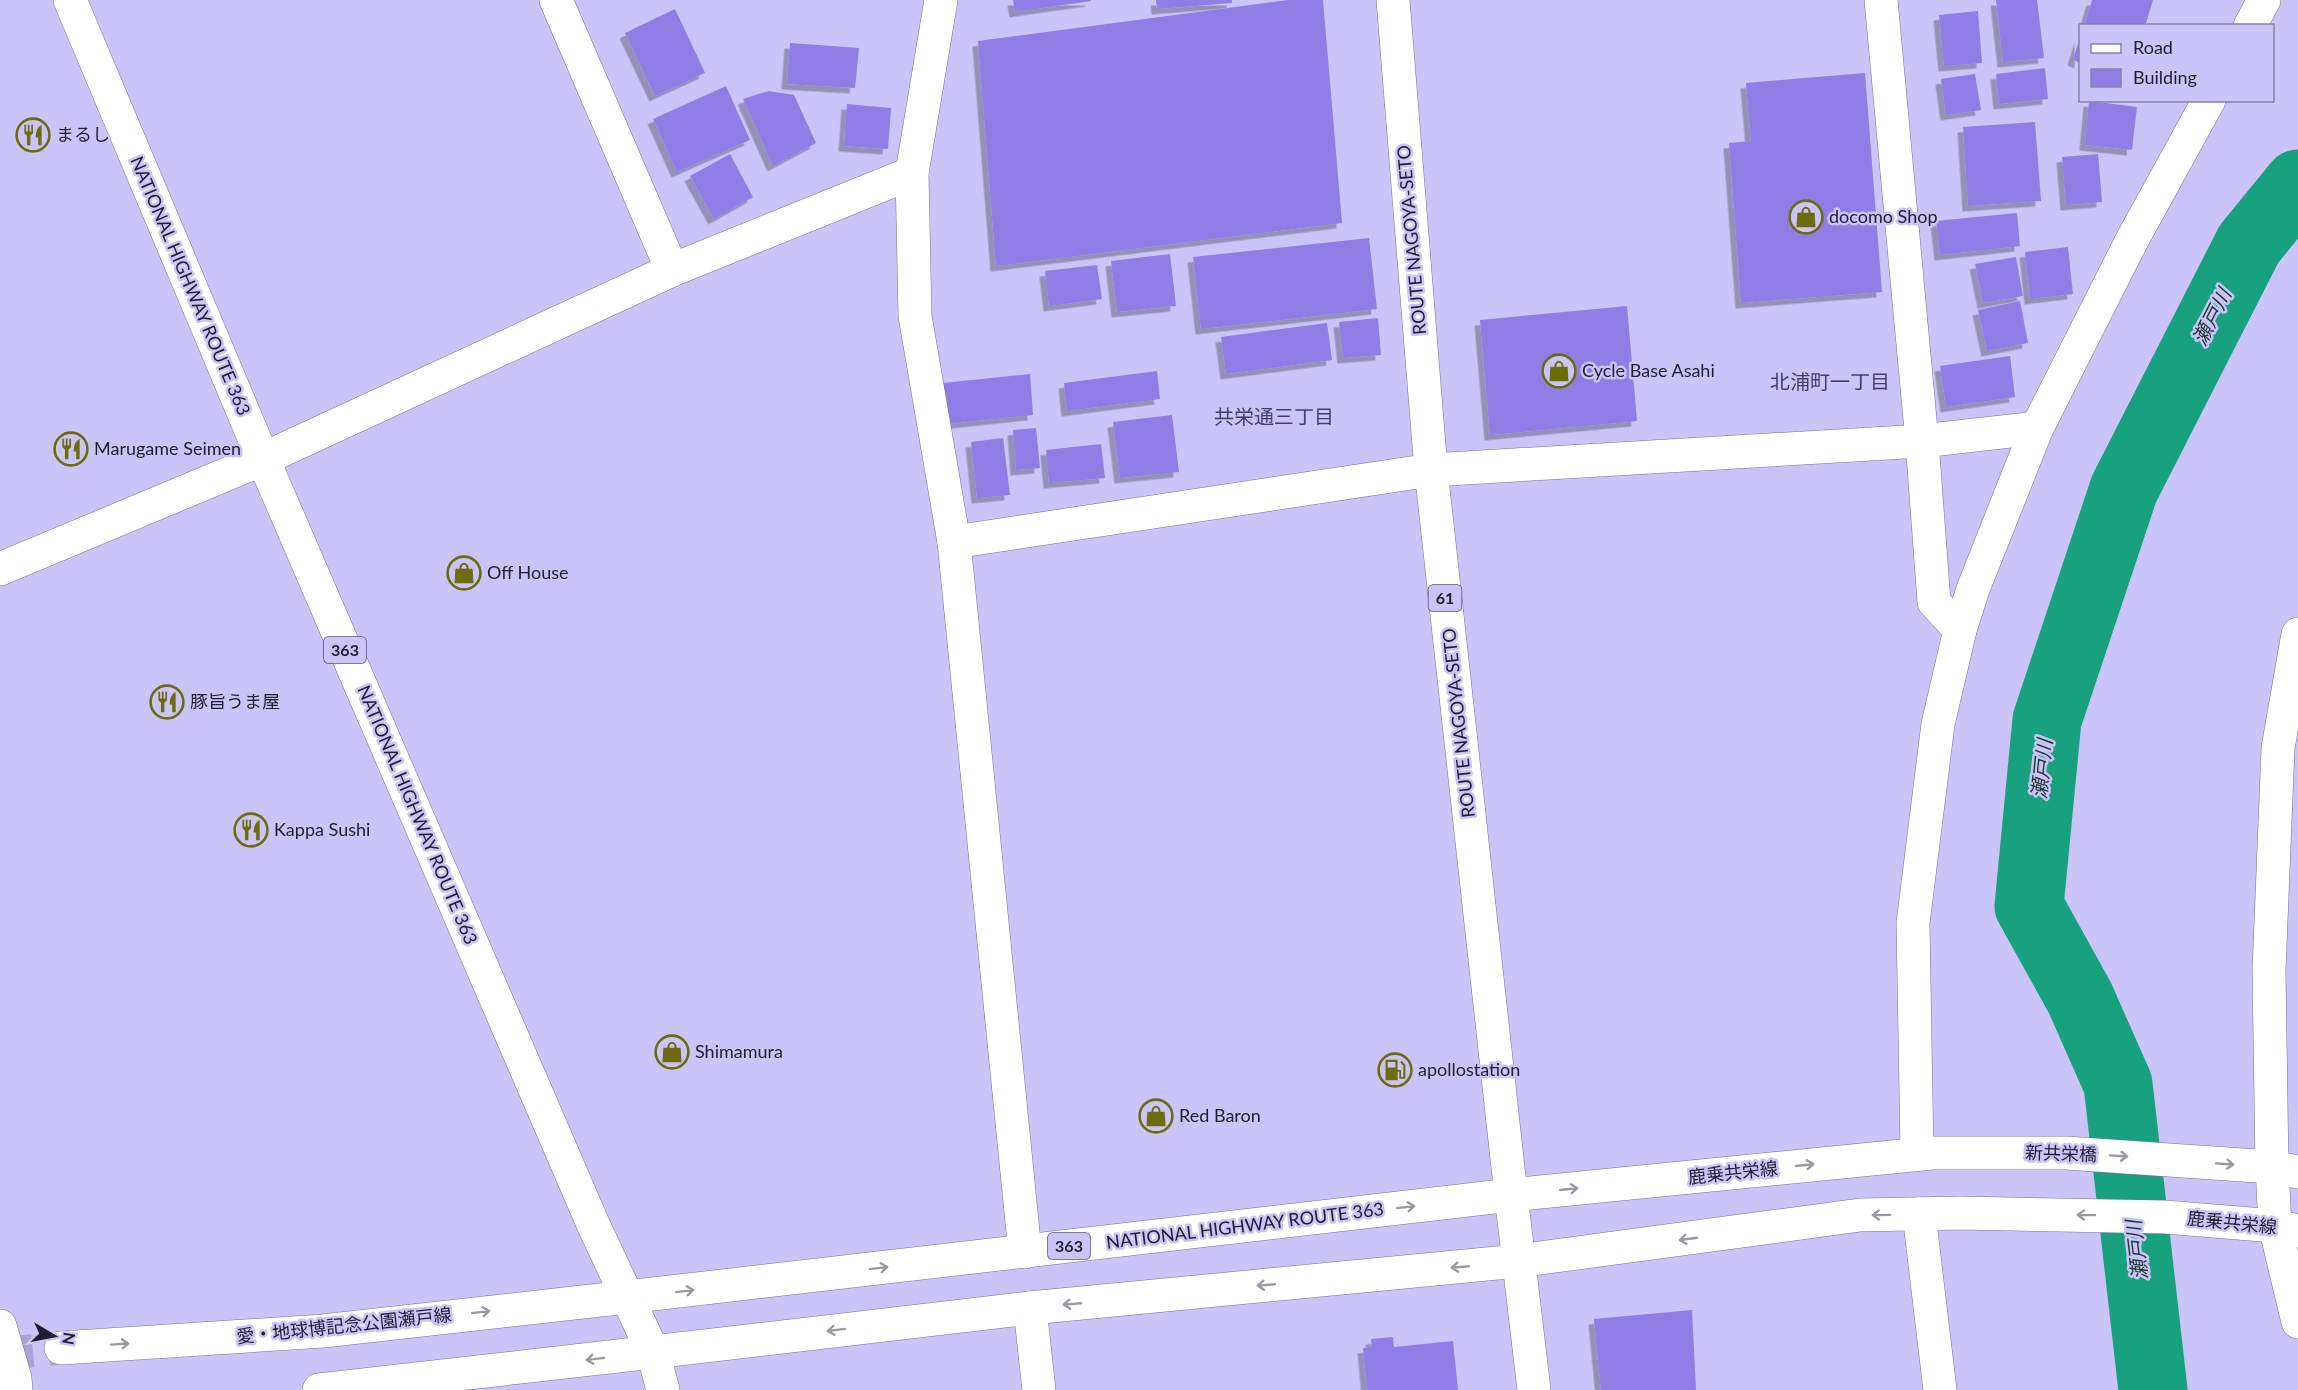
<svg xmlns="http://www.w3.org/2000/svg" width="2298" height="1390" font-family="Lato,'Noto Sans JP',sans-serif">
	<style>
		.lines { fill: none; stroke-linecap: round; stroke-linejoin: round }
		.river { stroke: #18a17f; stroke-width: 69 }
		.building { fill: #907de5; filter: url(#shadow) }
		.major-tunnel { stroke: #a8a3d0; stroke-width: 33; stroke-dasharray: 33 16; stroke-linecap: butt }
		.minor-casing { stroke: #746e9d; stroke-width: 34 }
		.major-casing { stroke: #746e9d; stroke-width: 34 }
		.highway-casing { stroke: #746e9d; stroke-width: 34 }
		.minor { stroke: #fff; stroke-width: 33 }
		.major { stroke: #fff; stroke-width: 33 }
		.highway { stroke: #fff; stroke-width: 33 }
		.oneway { stroke: #9a99a2 }
		.labels { text-anchor: middle; stroke-width: 5; stroke-linejoin: round; paint-order: stroke }
		.shield { fill: #cac4f8; stroke: #524f6c; stroke-width: 1.5 }
		.shield-label { font-size: 16px; font-weight: bold; fill: #1f1d30 }
		.poi-label { font-size: 18px; fill: #1f1d30; stroke: #cac4f8; text-anchor: start }
		.street-label { font-size: 18px; fill: #1f1d30; stroke: #cac4f8 }
		.water-label { font-size: 20px; font-style: italic; fill: #1e382f; stroke: #cac4f8 }
		.neighbourhood-label { font-size: 20px; fill: #443d68; stroke: #cac4f8 }
	</style>
	<defs>
		<filter id="shadow"><feDropShadow dx="-5.5" dy="5.5" stdDeviation="0" flood-color="#0004"/></filter>
	</defs>
	<rect width="100%" height="100%" fill="#cac4f8"/>
	<g class="lines">
		<!-- river -->
		<path class="river" d="M2153 1390 2118 1084 2080 998 2029 906 2047 720 2124 489 2249 244 2298 184"/>
	</g>
	<!-- building -->
	<g class="building">
		<path d="M1013 0H1091V1L1015 12Z"/>
		<path d="M1156 0H1232V3L1157 9Z"/>
		<path d="M1288 0H1323L1342 223 996 266 978 41Z"/>
		<path d="M1996 0H2037L2044 58 2003 62Z"/>
		<path d="M2092 0H2153L2145 26H2084Z"/>
		<path d="M675 9 705 73 655 96 625 33Z"/>
		<path d="M1978 11 1982 63 1944 66 1939 15Z"/>
		<path d="M2080 37V63L2073 60Z"/>
		<path d="M790 43 859 48 855 88 787 84Z"/>
		<path d="M2045 68 2048 99 1999 104 1996 74Z"/>
		<path d="M1865 73 1882 292 1741 303 1729 143 1751 141 1746 83Z"/>
		<path d="M1975 74 1981 110 1946 115 1941 79Z"/>
		<path d="M726 86 750 140 677 172 653 119Z"/>
		<path d="M768 91 794 95 816 143 773 166 743 99Z"/>
		<path d="M2089 101 2137 107 2132 150 2085 145Z"/>
		<path d="M847 104 891 108 888 149 844 146Z"/>
		<path d="M2035 122 2041 201 1968 206 1963 127Z"/>
		<path d="M730 154 753 197 714 219 690 176Z"/>
		<path d="M2098 154 2102 202 2066 205 2062 157Z"/>
		<path d="M2017 213 2020 246 1940 255 1936 221Z"/>
		<path d="M1369 238 1377 309 1201 329 1193 257Z"/>
		<path d="M2068 247 2073 294 2030 299 2025 252Z"/>
		<path d="M1170 254 1176 306 1117 312 1111 261Z"/>
		<path d="M2016 257 2023 296 1983 303 1975 264Z"/>
		<path d="M1097 265 1102 299 1049 306 1045 271Z"/>
		<path d="M2020 301 2028 343 1987 351 1978 310Z"/>
		<path d="M1627 306 1637 421 1490 435 1480 320Z"/>
		<path d="M1378 318 1381 355 1343 358 1339 322Z"/>
		<path d="M1327 323 1332 360 1226 374 1221 337Z"/>
		<path d="M2010 356 2015 397 1946 407 1940 366Z"/>
		<path d="M1157 371 1160 399 1067 411 1064 383Z"/>
		<path d="M1030 374 1033 415 947 424 943 383Z"/>
		<path d="M1172 415 1179 472 1120 478 1113 422Z"/>
		<path d="M1036 428 1040 468 1016 470 1013 430Z"/>
		<path d="M1003 438 1010 495 977 498 971 442Z"/>
		<path d="M1101 444 1105 478 1049 483 1046 450Z"/>
		<path d="M1692 1310 1696 1390H1601L1594 1319Z"/>
		<path d="M1393 1337 1394 1347 1453 1341 1458 1390H1367L1363 1348 1372 1347 1371 1339Z"/>
	</g>
	<g class="lines">
		<!-- major-tunnel -->
		<path class="major-tunnel" d="M0 1354 61 1348"/>
		<defs>
			<g id="minor">
				<path d="M556 0 672 270"/>
				<path d="M941 0 912 173 915 316 954 542 1025 1252"/>
				<path d="M1881 0 1922 441 1934 602 1960 630"/>
				<path d="M2250 26 2264 0"/>
				<path d="M954 542 1431 470 1922 441 2037 428"/>
				<path d="M0 569 263 459 672 270 912 173"/>
				<path d="M2298 634 2278 748 2269 971 2272 1167 2275 1226 2298 1322"/>
				<path d="M1917 1154 1913 923 1938 724 1960 630 1973 589 2037 428 2132 240 2209 100"/>
				<path d="M1511 1195 1932 1153H2066L2272 1167 2298 1172"/>
				<path d="M1919 1214 1940 1390"/>
				<path d="M1518 1261 1860 1215 1961 1213 2165 1217 2275 1226 2298 1231"/>
				<path d="M1030 1308 1039 1390"/>
				<path d="M0 1326 15 1378 16 1390"/>
				<path d="M653 1352 663 1390"/>
			</g>
			<g id="major">
				<path d="M1393 0 1431 470 1511 1195"/>
				<path d="M61 1348 323 1331 627 1297"/>
				<path d="M319 1390 653 1352"/>
			</g>
			<g id="highway">
				<path d="M70 0 263 459 593 1224 653 1352 1030 1308 1518 1261"/>
				<path d="M627 1297 1511 1195 1534 1390"/>
			</g>
		</defs>
		<!-- minor casing -->
		<use href="#minor" class="minor-casing"/>
		<!-- major casing -->
		<use href="#major" class="major-casing"/>
		<!-- highway casing -->
		<use href="#highway" class="highway-casing"/>
		<!-- minor -->
		<use href="#minor" class="minor"/>
		<!-- major -->
		<use href="#major" class="major"/>
		<!-- highway -->
		<use href="#highway" class="highway"/>
	</g>
	<!-- one-way arrows -->
	<defs><path id="oneway-shaft" d="M-6 0H5M1.5-3L5.5 0L1.5 3" fill="none" stroke-width="1.6" stroke-linecap="round" stroke-linejoin="round" transform="scale(1.5)"/></defs>
	<g class="oneway">
		<use href="#oneway-shaft" transform="translate(2119 1156) rotate(4)"/>
		<use href="#oneway-shaft" transform="translate(2225 1164) rotate(4)"/>
		<use href="#oneway-shaft" transform="translate(1805 1165) rotate(-6)"/>
		<use href="#oneway-shaft" transform="translate(1569 1189) rotate(-6)"/>
		<use href="#oneway-shaft" transform="translate(1406 1207) rotate(-7)"/>
		<use href="#oneway-shaft" transform="translate(1881 1215) rotate(179)"/>
		<use href="#oneway-shaft" transform="translate(2086 1215) rotate(-179)"/>
		<use href="#oneway-shaft" transform="translate(1688 1239) rotate(172)"/>
		<use href="#oneway-shaft" transform="translate(1460 1267) rotate(175)"/>
		<use href="#oneway-shaft" transform="translate(879 1268) rotate(-7)"/>
		<use href="#oneway-shaft" transform="translate(1266 1285) rotate(175)"/>
		<use href="#oneway-shaft" transform="translate(685 1291) rotate(-7)"/>
		<use href="#oneway-shaft" transform="translate(1072 1304) rotate(175)"/>
		<use href="#oneway-shaft" transform="translate(481 1312) rotate(-7)"/>
		<use href="#oneway-shaft" transform="translate(836 1330) rotate(173)"/>
		<use href="#oneway-shaft" transform="translate(120 1344) rotate(-4)"/>
		<use href="#oneway-shaft" transform="translate(595 1359) rotate(173)"/>
	</g>
	<!-- icons -->
	<defs>
		<symbol id="restaurant-ring" viewBox="-11 -11 22 22"><circle r="9.5" fill="#cac4f8" stroke="#6b6c0b" stroke-width="1.5"/><path d="M-5-6h1v4h1v-4h1v4h1v-4h1v5L-1.5 .5V6h-2V.5L-5-1ZM5-6V6H3V1.5H1.5Q1.5-4 5-6Z" fill="#6b6c0b"/></symbol>
		<symbol id="shop-ring" viewBox="-11 -11 22 22"><circle r="9.5" fill="#cac4f8" stroke="#6b6c0b" stroke-width="1.5"/><path d="M-5-2.5h2.3a2.7 3.5 0 0 1 5.4 0H5L5.5 6h-11ZM-1.5-2.5h3a1.5 2.3 0 0 0-3 0Z" fill="#6b6c0b"/></symbol>
		<symbol id="fuel-ring" viewBox="-11 -11 22 22"><circle r="9.5" fill="#cac4f8" stroke="#6b6c0b" stroke-width="1.5"/><path d="M-5.5-6h7V0h2V4h1.3V-2.5L3-4.5l.8-.8L6-3V5H2.5V1h-1V6h-7ZM-4.2-4.7v3.2H.2V-4.7Z" fill="#6b6c0b"/></symbol>
	</defs>
	<g fill-rule="evenodd">
		<use href="#restaurant-ring" x="14" y="116" width="38" height="38"/>
		<use href="#shop-ring" x="1787" y="198" width="38" height="38"/>
		<use href="#shop-ring" x="1540" y="352" width="38" height="38"/>
		<use href="#restaurant-ring" x="52" y="430" width="38" height="38"/>
		<use href="#shop-ring" x="445" y="554" width="38" height="38"/>
		<use href="#restaurant-ring" x="148" y="683" width="38" height="38"/>
		<use href="#restaurant-ring" x="232" y="811" width="38" height="38"/>
		<use href="#shop-ring" x="653" y="1033" width="38" height="38"/>
		<use href="#fuel-ring" x="1376" y="1051" width="38" height="38"/>
		<use href="#shop-ring" x="1137" y="1097" width="38" height="38"/>
	</g>
	<g class="labels">
		<!-- shield labels -->
		<g class="shield">
			<rect x="1428.5" y="585" width="33" height="26" rx="4.5"/>
			<rect x="324" y="637" width="42" height="26" rx="4.5"/>
			<rect x="1048" y="1233" width="42" height="26" rx="4.5"/>
		</g>
		<g class="shield-label">
			<text x="1445" y="604">61</text>
			<text x="345" y="656">363</text>
			<text x="1069" y="1252">363</text>
		</g>
		<!-- poi labels -->
		<g class="poi-label">
			<text x="56" y="141">まるし</text>
			<text x="1829" y="223">docomo Shop</text>
			<text x="1582" y="377">Cycle Base Asahi</text>
			<text x="94" y="455">Marugame Seimen</text>
			<text x="487" y="579">Off House</text>
			<text x="190" y="708">豚旨うま屋</text>
			<text x="274" y="836">Kappa Sushi</text>
			<text x="695" y="1058">Shimamura</text>
			<text x="1418" y="1076">apollostation</text>
			<text x="1179" y="1122">Red Baron</text>
		</g>
		<!-- street labels -->
		<g class="street-label">
			<text transform="translate(1412 240) rotate(-95)" y="6">ROUTE NAGOYA-SETO</text>
			<text transform="translate(190 286) rotate(67)" y="6">NATIONAL HIGHWAY ROUTE 363</text>
			<text transform="translate(1459 723) rotate(-96)" y="6">ROUTE NAGOYA-SETO</text>
			<text transform="translate(417 815) rotate(67)" y="6">NATIONAL HIGHWAY ROUTE 363</text>
			<text transform="translate(2061 1154) rotate(2)" y="6">新共栄橋</text>
			<text transform="translate(1733 1173) rotate(-6)" y="6">鹿乗共栄線</text>
			<text transform="translate(2232 1223) rotate(6)" y="6">鹿乗共栄線</text>
			<text transform="translate(1245 1226) rotate(-7)" y="6">NATIONAL HIGHWAY ROUTE 363</text>
			<text transform="translate(344 1326) rotate(-6)" y="6">愛・地球博記念公園瀬戸線</text>
		</g>
		<!-- water labels -->
		<g class="water-label">
			<text transform="translate(2212 317) rotate(-63)" y="7">瀬戸川</text>
			<text transform="translate(2042 769) rotate(-84)" y="7">瀬戸川</text>
			<text transform="translate(2137 1250) rotate(-97)" y="7">瀬戸川</text>
		</g>
		<!-- neighbourhood labels -->
		<g class="neighbourhood-label">
			<text x="1830" y="389">北浦町一丁目</text>
			<text x="1274" y="424">共栄通三丁目</text>
		</g>
	</g>
	<!-- legend -->
	<rect x="2079" y="24" width="195" height="78" fill="#cac4f8" stroke="#8681a8" stroke-width="1.5"/>
	<rect x="2091" y="44" width="30" height="9" fill="#ffffff" stroke="#8681a8" stroke-width="1.5"/>
	<text x="2133" y="54" font-size="18" fill="#1f1d30">Road</text>
	<rect x="2091" y="69" width="30" height="18" fill="#907de5" stroke="#8681a8" stroke-width="1.5"/>
	<text x="2133" y="84" font-size="18" fill="#1f1d30">Building</text>
	<!-- north arrow -->
	<g transform="translate(54 1336) rotate(100)" stroke="#cac4f8" stroke-width="4.5" paint-order="stroke">
	<path d="M0-4.5L10 22L0 15L-10 22Z" fill="#1f1d30"/>
	<text y="-9" font-size="16" font-weight="bold" text-anchor="middle" fill="#1f1d30">N</text>
	</g>
</svg>
